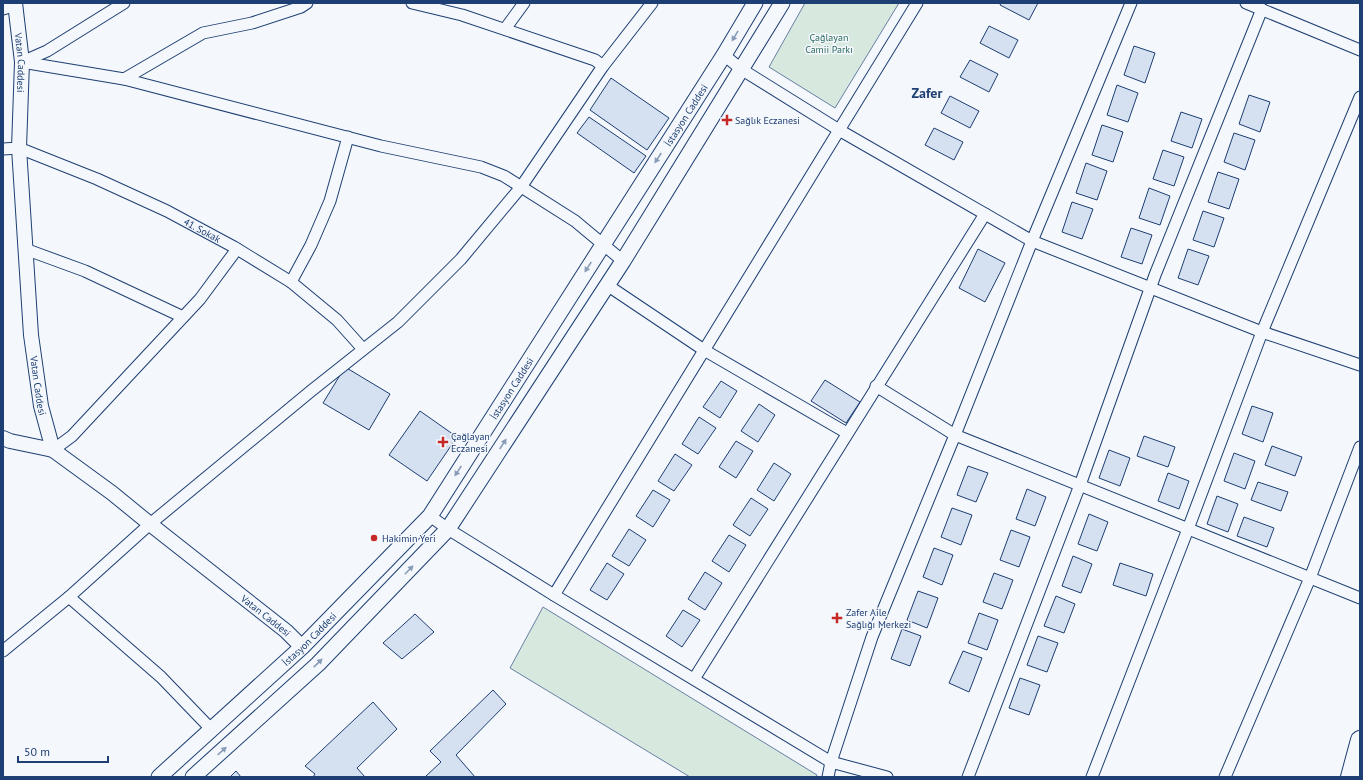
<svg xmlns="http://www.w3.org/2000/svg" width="1363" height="780" font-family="'PT Sans',sans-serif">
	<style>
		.green { fill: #d7e8df; stroke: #687fa3 }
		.building { fill: #d5e0f0; stroke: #1d3f73 }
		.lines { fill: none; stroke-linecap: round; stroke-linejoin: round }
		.minor-casing { stroke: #1d3f73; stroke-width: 13 }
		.tertiary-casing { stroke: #1d3f73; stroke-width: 16 }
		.secondary-casing { stroke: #1d3f73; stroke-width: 17 }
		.trunk-casing { stroke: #1d3f73; stroke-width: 20 }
		.minor { stroke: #f4f7fb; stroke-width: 11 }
		.tertiary { stroke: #f4f7fb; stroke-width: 14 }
		.secondary { stroke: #f4f7fb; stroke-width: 15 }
		.trunk { stroke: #f4f7fb; stroke-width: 18 }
		.oneway { fill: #889bb7 }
		.poi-dot { fill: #c62828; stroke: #f4f7fb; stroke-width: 1.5 }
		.labels { text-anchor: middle; stroke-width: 3; stroke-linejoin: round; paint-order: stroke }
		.park-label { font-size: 10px; fill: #2c6c60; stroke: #f4f7fb }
		.street-label { font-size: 10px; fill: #1d3f73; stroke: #f4f7fb }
		.poi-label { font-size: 10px; fill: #1d3f73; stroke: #f4f7fb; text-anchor: start }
		.district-label { font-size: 14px; font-weight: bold; fill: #1d3f73; stroke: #f4f7fb }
	</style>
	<rect width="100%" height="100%" fill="#f4f7fb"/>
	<!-- green -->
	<g class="green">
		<path d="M805 3H899L835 108 769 67Z"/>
		<path d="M543 607 817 775 816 777H690L510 668Z"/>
	</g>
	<!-- building -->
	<g class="building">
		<path d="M1001 3H1038L1029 20 1000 5Z"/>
		<path d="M989 26 1018 40 1009 58 980 43Z"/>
		<path d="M1134 46 1155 53 1145 83 1124 75Z"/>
		<path d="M970 60 998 74 989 92 960 77Z"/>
		<path d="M611 78 669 118 647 150 590 110Z"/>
		<path d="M1117 85 1138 93 1128 122 1107 115Z"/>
		<path d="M1249 95 1270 102 1260 132 1239 124Z"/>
		<path d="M950 96 979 111 970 128 941 113Z"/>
		<path d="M1181 112 1202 119 1192 148 1171 141Z"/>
		<path d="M589 117 646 156 634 173 577 133Z"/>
		<path d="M1102 125 1123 132 1113 162 1092 155Z"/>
		<path d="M934 128 963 142 954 160 925 145Z"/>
		<path d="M1234 133 1255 140 1245 170 1224 162Z"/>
		<path d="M1163 150 1184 157 1174 186 1153 179Z"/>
		<path d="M1086 163 1107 171 1097 200 1076 193Z"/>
		<path d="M1218 172 1239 179 1229 209 1208 202Z"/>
		<path d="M1149 188 1170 196 1160 225 1139 218Z"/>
		<path d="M1072 202 1093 209 1082 239 1062 232Z"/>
		<path d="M1203 211 1224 218 1214 247 1193 240Z"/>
		<path d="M1131 228 1152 235 1142 264 1121 257Z"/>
		<path d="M978 249 1005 263 985 302 959 288Z"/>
		<path d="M1188 249 1209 256 1198 285 1178 278Z"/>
		<path d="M345 367 390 394 369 430 323 403Z"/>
		<path d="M825 380 860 402 846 423 811 401Z"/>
		<path d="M721 381 737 391 720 418 703 407Z"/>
		<path d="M759 404 775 415 758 442 741 431Z"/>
		<path d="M1252 406 1273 413 1263 442 1242 434Z"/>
		<path d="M420 411 457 437 427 481 389 455Z"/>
		<path d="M699 417 716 428 698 454 682 444Z"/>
		<path d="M1144 436 1175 447 1168 467 1137 456Z"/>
		<path d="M736 441 753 451 736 478 719 467Z"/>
		<path d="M1272 446 1302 457 1295 476 1265 465Z"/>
		<path d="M1109 450 1130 458 1120 486 1099 478Z"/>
		<path d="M1234 453 1255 461 1245 489 1224 481Z"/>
		<path d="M675 454 692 465 674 491 658 481Z"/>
		<path d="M774 463 791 474 774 501 757 490Z"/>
		<path d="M968 466 988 473 976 502 957 495Z"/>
		<path d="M1168 473 1189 481 1179 509 1158 501Z"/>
		<path d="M1258 482 1288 492 1281 511 1251 500Z"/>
		<path d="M1027 489 1046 497 1035 526 1016 519Z"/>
		<path d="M653 490 670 500 653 527 636 516Z"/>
		<path d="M1217 496 1238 504 1228 532 1207 524Z"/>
		<path d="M751 498 768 509 750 536 733 525Z"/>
		<path d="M952 508 972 515 961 545 941 537Z"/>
		<path d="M1089 514 1108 522 1097 551 1078 544Z"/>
		<path d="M1244 517 1274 528 1267 547 1237 536Z"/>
		<path d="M629 529 646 540 629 566 612 556Z"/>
		<path d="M1011 530 1030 537 1019 567 1000 560Z"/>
		<path d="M729 535 746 545 729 572 712 561Z"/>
		<path d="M934 548 953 555 942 585 923 577Z"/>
		<path d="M1073 556 1092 564 1081 593 1062 586Z"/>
		<path d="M607 563 624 574 607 600 590 590Z"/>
		<path d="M1120 563 1153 574 1146 596 1113 585Z"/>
		<path d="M705 572 722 583 705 610 688 599Z"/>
		<path d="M994 573 1013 580 1002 609 983 602Z"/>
		<path d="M918 591 938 598 927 628 907 620Z"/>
		<path d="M1056 596 1075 604 1064 633 1044 626Z"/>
		<path d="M683 610 700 620 682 647 666 636Z"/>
		<path d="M979 613 998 620 987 650 968 643Z"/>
		<path d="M415 614 434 632 402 659 383 643Z"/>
		<path d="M902 629 921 636 910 666 891 659Z"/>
		<path d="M1038 636 1058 643 1047 672 1027 665Z"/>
		<path d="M963 651 982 658 969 692 949 683Z"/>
		<path d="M1020 678 1040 685 1029 715 1009 708Z"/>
		<path d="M493 690 506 704 456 755 475 777H425L441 762 430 751Z"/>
		<path d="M373 702 397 729 357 768 365 777H313L315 774 305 766Z"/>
		<path d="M236 771 241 777H230Z"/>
	</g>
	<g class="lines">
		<defs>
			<g id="minor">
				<path d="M412 3 462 15 595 60 603 66"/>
				<path d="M1246 3 1360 50"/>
				<path d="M3 9 16 5"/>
				<path d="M505 29 524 3"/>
				<path d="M724 55 741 69 839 130 1032 241 1262 332 1360 365"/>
				<path d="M22 62 124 79 381 146 481 167 504 176 575 221 623 261"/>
				<path d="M22 62 47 51 124 3"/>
				<path d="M124 79 203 33 252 23 301 7 307 3"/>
				<path id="s1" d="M3 149 19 148 97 179 167 211 234 247 291 282 337 320 363 349"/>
				<path d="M25 249 85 271 183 317"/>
				<path d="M291 282 311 245 330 201 348 137"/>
				<path d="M607 285 704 350 847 433"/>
				<path d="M876 386 955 435 1360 598"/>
				<path d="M53 450 72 436 200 299 237 249"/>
				<path d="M430 516 448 529 554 595 831 762 872 637 955 435 1032 241 1131 3"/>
				<path d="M554 595 917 3"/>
				<path d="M69 597 161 677 211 729"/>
				<path d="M3 651 69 597 150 524 311 391 398 322 461 259 521 187 603 66 652 3"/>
				<path d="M694 679 985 214"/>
				<path d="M828 777 831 762 887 777"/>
				<path d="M968 777 1080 485 1155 275 1262 9"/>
				<path d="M1092 777 1188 529 1262 332 1360 97"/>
				<path d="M1225 777 1310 578 1360 447"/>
			</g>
			<g id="tertiary">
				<path id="s2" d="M15 3 22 62 19 148 31 335 41 406 53 450 112 493 150 524 286 631 302 647"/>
				<path d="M3 438 10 441 53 450"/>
			</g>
			<g id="secondary">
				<path id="s3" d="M159 777 302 647 430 516 724 55 755 3"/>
				<path d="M193 777 318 664 448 529 623 261 782 3"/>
			</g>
			<path id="trunk" d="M1350 777 1360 740"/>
		</defs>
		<!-- minor casing -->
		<use href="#minor" class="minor-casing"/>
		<!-- tertiary casing -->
		<use href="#tertiary" class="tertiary-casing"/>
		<!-- secondary casing -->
		<use href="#secondary" class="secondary-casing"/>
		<!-- trunk casing -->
		<use href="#trunk" class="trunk-casing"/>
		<!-- minor -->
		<use href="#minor" class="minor"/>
		<!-- tertiary -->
		<use href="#tertiary" class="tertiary"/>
		<!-- secondary -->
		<use href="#secondary" class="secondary"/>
		<!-- trunk -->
		<use href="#trunk" class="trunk"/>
	</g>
	<!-- one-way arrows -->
	<defs><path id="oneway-solid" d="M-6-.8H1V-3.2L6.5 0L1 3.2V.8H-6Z"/></defs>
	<g class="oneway">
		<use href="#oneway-solid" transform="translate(735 36) rotate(121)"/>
		<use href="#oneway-solid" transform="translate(658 158) rotate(123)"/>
		<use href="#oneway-solid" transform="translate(588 267) rotate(123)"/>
		<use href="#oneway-solid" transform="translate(503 444) rotate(-57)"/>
		<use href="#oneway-solid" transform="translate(458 471) rotate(123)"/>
		<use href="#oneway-solid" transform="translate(409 570) rotate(-46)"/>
		<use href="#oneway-solid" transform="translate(318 663) rotate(-44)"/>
		<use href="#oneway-solid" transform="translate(222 751) rotate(-42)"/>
	</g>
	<!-- markers -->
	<g class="poi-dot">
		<path d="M725 114h4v4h4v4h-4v4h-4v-4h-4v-4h4z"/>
		<path d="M441 436h4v4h4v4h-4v4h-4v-4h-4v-4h4z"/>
		<circle cx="374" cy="538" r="4"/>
		<path d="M835 612h4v4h4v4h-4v4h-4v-4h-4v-4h4z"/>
	</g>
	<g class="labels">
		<!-- park labels -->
		<g class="park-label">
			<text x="829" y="41">Çağlayan<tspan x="829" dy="12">Camii Parkı</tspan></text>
		</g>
		<!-- street labels -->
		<g class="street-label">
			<text dy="4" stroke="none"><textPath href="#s2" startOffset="60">Vatan Caddesi</textPath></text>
			<text dy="4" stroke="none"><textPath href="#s3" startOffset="852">İstasyon Caddesi</textPath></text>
			<text dy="4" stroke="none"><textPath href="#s1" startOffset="217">41. Sokak</textPath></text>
			<text dy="4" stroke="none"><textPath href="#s2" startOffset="384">Vatan Caddesi</textPath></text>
			<text dy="4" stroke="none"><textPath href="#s3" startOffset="528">İstasyon Caddesi</textPath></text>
			<text dy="4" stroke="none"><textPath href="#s2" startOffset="720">Vatan Caddesi</textPath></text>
			<text dy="4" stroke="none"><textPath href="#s3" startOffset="204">İstasyon Caddesi</textPath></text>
		</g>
		<!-- poi labels -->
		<g class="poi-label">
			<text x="735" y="124">Sağlık Eczanesi</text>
			<text x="451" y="440">Çağlayan<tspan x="451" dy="12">Eczanesi</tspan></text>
			<text x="382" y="542">Hakimin Yeri</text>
			<text x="846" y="616">Zafer Aile<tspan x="846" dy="12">Sağlığı Merkezi</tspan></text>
		</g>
		<!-- district labels -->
		<g class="district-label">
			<text x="927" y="98">Zafer</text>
		</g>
	</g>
	<!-- border -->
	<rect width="1363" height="780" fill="none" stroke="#1d3f73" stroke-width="8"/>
	<!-- scale -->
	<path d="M18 756v6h90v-6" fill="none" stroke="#1d3f73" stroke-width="2"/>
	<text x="24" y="756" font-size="12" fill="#1d3f73" stroke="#f4f7fb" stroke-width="3" paint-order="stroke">50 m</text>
</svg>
